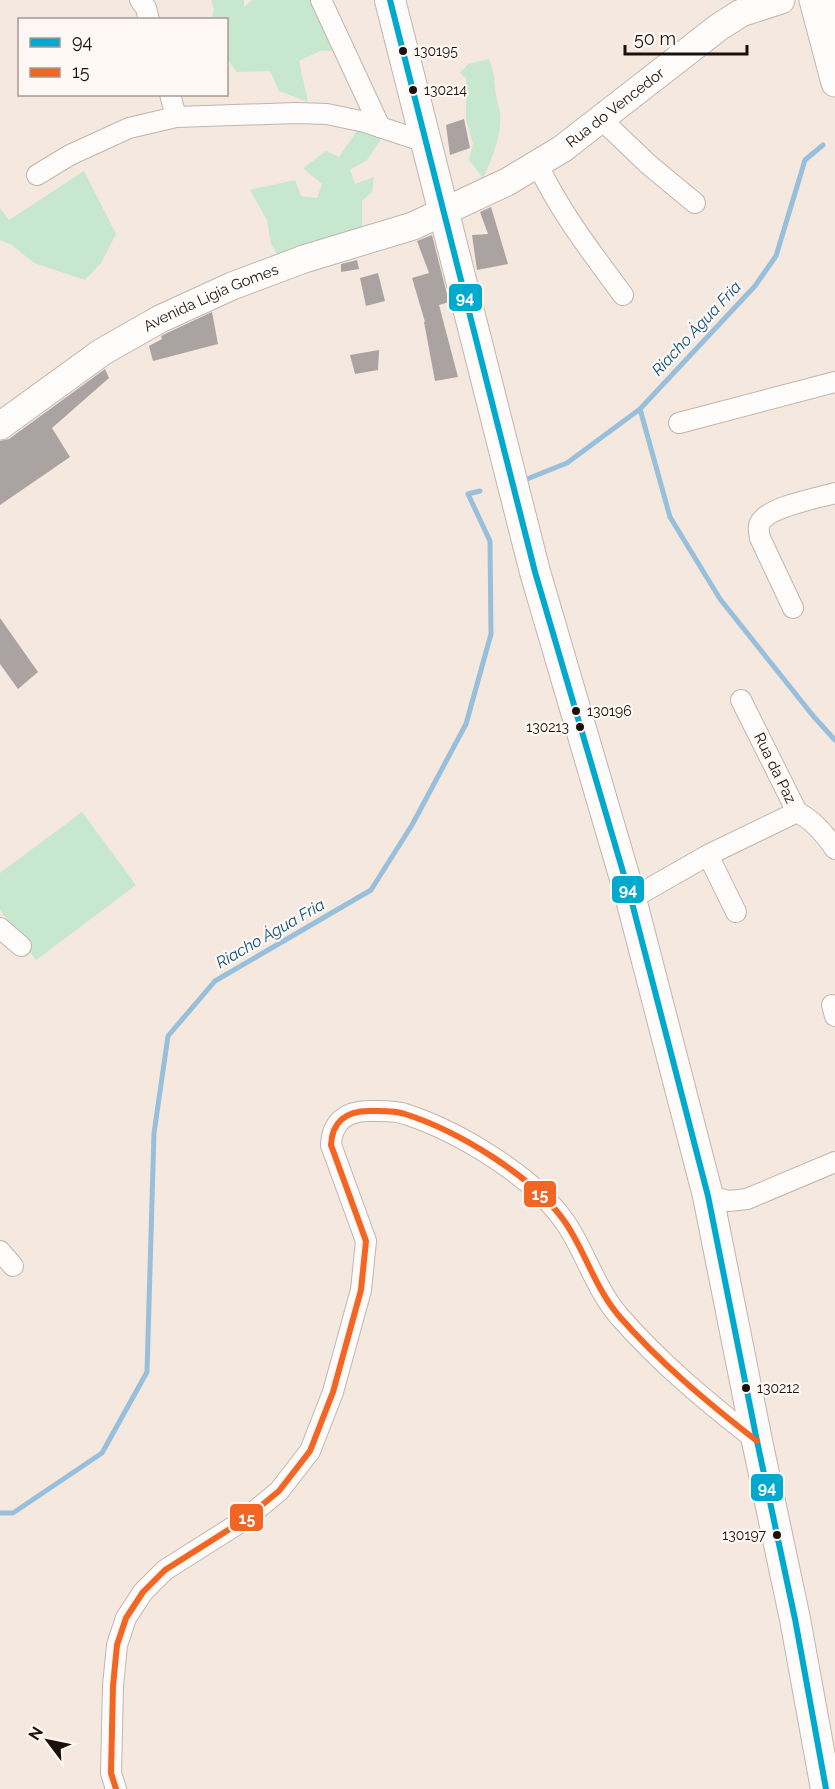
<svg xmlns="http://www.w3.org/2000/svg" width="835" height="1789" font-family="Raleway,sans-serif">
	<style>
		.green { fill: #c8e7cf }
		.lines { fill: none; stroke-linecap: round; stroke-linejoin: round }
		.stream { stroke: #98bfdc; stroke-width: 5 }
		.building { fill: #aba2a2 }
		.street-casing { stroke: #c0b5ad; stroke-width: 22 }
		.secondary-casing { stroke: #c0b5ad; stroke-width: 29 }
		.primary-casing { stroke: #c0b5ad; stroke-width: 32 }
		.street { stroke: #fefcfa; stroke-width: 20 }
		.secondary { stroke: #fefcfa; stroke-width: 27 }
		.primary { stroke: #fefcfa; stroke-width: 30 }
		.bus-1-casing { stroke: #fef7f3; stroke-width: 10 }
		.bus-2-casing { stroke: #fef7f3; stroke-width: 10 }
		.bus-1 { stroke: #00a9ce; stroke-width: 6 }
		.bus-2 { stroke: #f26522; stroke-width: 6 }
		.bus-dot { fill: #1c110a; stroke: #fef7f3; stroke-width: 2 }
		.labels { text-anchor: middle; stroke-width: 4.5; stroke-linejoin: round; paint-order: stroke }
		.bus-label { font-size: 14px; fill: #1c110a; stroke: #fef7f3; text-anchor: start }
		.street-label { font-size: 15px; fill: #1c110a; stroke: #fef7f3 }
		.water-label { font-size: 16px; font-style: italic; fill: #08537e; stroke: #fef7f3 }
		.line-badge { stroke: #fef7f3; stroke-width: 2 }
		.badge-label { font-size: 16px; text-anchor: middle; font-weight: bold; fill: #fff }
	</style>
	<rect width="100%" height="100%" fill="#f5e8df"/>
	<!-- green -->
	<g class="green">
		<path d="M211 0H244V7L252 0H312L335 51H320L299 61 308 102 279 91 270 71 237 72 227 59 226 20 212 19 214 9Z"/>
		<path d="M489 59C495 74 494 80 496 95 497 102 500 108 500 114 502 135 492 159 483 178L469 160 473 144 466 119V78L460 73 468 64Z"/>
		<path d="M359 128 382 138 367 160 350 170 355 184 374 177 372 192 362 201V231L280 259 271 244 267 220 250 190 295 180 301 196 317 198 322 184 303 168 326 151 339 157Z"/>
		<path d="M84 171 116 234 101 263 85 280 34 263 12 245 0 240V208L9 220Z"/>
		<path d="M82 812 136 885 36 960 0 910V873Z"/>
	</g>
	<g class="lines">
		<!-- stream -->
		<g class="stream">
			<path d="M640 409 670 517 720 599 814 717 835 740"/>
			<path d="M527 479 567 463 640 409 755 286 776 256 805 160 823 145"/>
			<path d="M0 1513H13L102 1453 147 1372 154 1133 168 1036 215 981 371 890 412 825 466 724 491 634 490 541 468 494 480 491"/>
		</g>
	</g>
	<!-- building -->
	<g class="building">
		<path d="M464 119 470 148 450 155 446 125Z"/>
		<path d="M491 207 508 264 477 270 472 235 488 234 480 212Z"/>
		<path d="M432 235 449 302 439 305 458 377 435 381 424 322H425L412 278 429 273 417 241Z"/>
		<path d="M357 260 359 269 341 272V264Z"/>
		<path d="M378 273 385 301 366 306 360 278Z"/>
		<path d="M212 312 218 344 153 361 149 346 162 339 161 336 167 333Z"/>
		<path d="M379 350 378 370 355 374 350 355Z"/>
		<path d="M105 369 109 378 52 428 70 457 0 505V441L9 439Z"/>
		<path d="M0 618 38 672 18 689 0 664Z"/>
	</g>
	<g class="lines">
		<defs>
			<g id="street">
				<path d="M140 0 146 8 149 20"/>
				<path d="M321 0 380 127"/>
				<path d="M823 36 835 1"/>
				<path d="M170 94 176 117"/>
				<path d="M601 119 648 164 695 203"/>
				<path d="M538 165C560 212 592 253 623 295"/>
				<path d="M37 175 70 155 129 128 176 117 296 113 327 114 365 122 428 143"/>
				<path d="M679 423 835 382"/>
				<path d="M793 608 760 538C759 532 757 525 762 520 773 506 818 498 835 493"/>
				<path d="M797 812C813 820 825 834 835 849"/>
				<path d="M708 855 736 912"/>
				<path d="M631 899 708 855 797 812 741 700"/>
				<path d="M0 928 21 946"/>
				<path d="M832 1005 835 1016"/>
				<path d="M708 1196 729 1201 747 1199 835 1162"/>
				<path d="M0 1251 13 1266"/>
				<path d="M116 1789 111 1773 113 1686 117 1645 126 1618 143 1592 165 1570 244 1520 279 1491 310 1451 333 1392 361 1290 366 1241 331 1145C332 1122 346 1111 369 1111 380 1111 394 1110 405 1114 458 1131 533 1176 565 1222 585 1251 595 1288 619 1316 660 1363 708 1403 757 1441"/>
			</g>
			<g id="secondary">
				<path d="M813 0 835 83"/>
				<path id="s1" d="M0 426 102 352 160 319 232 286 304 259 413 226 507 182 562 149 719 27 741 13 781 0"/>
			</g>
			<path id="primary" d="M390 0 535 572 631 899 708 1196 757 1441 795 1619 826 1789"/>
		</defs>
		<!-- street casing -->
		<use href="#street" class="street-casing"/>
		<!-- secondary casing -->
		<use href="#secondary" class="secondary-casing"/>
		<!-- primary casing -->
		<use href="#primary" class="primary-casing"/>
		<!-- street -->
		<use href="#street" class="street"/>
		<!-- secondary -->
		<use href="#secondary" class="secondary"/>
		<!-- primary -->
		<use href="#primary" class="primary"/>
		<defs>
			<path id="bus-1" d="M390 0 535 572 631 899 708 1196 757 1441 795 1619 826 1789"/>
			<path id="bus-2" d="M116 1789 111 1773 113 1686 117 1645 126 1618 143 1592 165 1570 244 1520 279 1491 310 1451 333 1392 361 1290 366 1241 331 1145C332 1122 346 1111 369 1111 380 1111 394 1110 405 1114 458 1131 533 1176 565 1222 585 1251 595 1288 619 1316 660 1363 708 1403 757 1441"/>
		</defs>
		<!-- bus-1 casing -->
		<use href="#bus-1" class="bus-1-casing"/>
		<!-- bus-2 casing -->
		<use href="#bus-2" class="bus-2-casing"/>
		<!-- bus-1 -->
		<use href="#bus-1" class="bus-1"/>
		<!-- bus-2 -->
		<use href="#bus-2" class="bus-2"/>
	</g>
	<!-- markers -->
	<g class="bus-dot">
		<circle cx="403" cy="51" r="5"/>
		<circle cx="413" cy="90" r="5"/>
		<circle cx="576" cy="711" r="5"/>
		<circle cx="580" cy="727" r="5"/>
		<circle cx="746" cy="1388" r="5"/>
		<circle cx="777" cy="1535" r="5"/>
	</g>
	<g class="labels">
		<!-- bus labels -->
		<g class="bus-label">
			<text x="414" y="56">130195</text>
			<text x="424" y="95">130214</text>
			<text x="587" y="716">130196</text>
			<text x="569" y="732" text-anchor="end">130213</text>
			<text x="757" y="1393">130212</text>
			<text x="766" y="1540" text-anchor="end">130197</text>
		</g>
		<!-- street labels -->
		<g class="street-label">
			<text dy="5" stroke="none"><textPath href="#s1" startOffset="698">Rua do Vencedor</textPath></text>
			<text dy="5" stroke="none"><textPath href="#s1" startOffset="248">Avenida Ligia Gomes</textPath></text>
			<text transform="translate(775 768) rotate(64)" y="5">Rua da Paz</text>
		</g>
		<!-- water labels -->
		<g class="water-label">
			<text transform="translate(696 328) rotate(-47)" y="6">Riacho Água Fria</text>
			<text transform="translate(270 933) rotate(-30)" y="6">Riacho Água Fria</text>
		</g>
	</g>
	<g class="line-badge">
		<rect x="448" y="283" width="35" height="29" rx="6" fill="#00a9ce"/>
		<rect x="611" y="875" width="34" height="29" rx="6" fill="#00a9ce"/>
		<rect x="523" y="1180" width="34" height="28" rx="6" fill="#f26522"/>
		<rect x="750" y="1473" width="34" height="29" rx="6" fill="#00a9ce"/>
		<rect x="229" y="1503" width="35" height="29" rx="6" fill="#f26522"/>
	</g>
	<g class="badge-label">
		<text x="465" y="303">94</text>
		<text x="628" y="895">94</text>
		<text x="540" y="1200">15</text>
		<text x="767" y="1493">94</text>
		<text x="247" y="1524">15</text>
	</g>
	<!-- legend -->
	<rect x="18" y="18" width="210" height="78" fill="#fef7f3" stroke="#a49b96" stroke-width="1.5"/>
	<rect x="30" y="38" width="30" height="9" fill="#00a9ce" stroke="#a49b96" stroke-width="1.5"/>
	<text x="72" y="48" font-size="18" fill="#1c110a">94</text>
	<rect x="30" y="68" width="30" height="9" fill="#f26522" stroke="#a49b96" stroke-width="1.5"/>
	<text x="72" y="78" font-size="18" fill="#1c110a">15</text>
	<!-- north arrow -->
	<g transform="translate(48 1741) rotate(302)" stroke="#fef7f3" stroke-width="4.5" paint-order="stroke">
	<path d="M0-4.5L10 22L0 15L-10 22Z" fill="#1c110a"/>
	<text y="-9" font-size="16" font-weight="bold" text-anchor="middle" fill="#1c110a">N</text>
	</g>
	<!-- scale -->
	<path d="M625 45v9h122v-9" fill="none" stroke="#1c110a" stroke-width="3"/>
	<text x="634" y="45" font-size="18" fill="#1c110a" stroke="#fef7f3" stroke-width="4.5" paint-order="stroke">50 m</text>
</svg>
